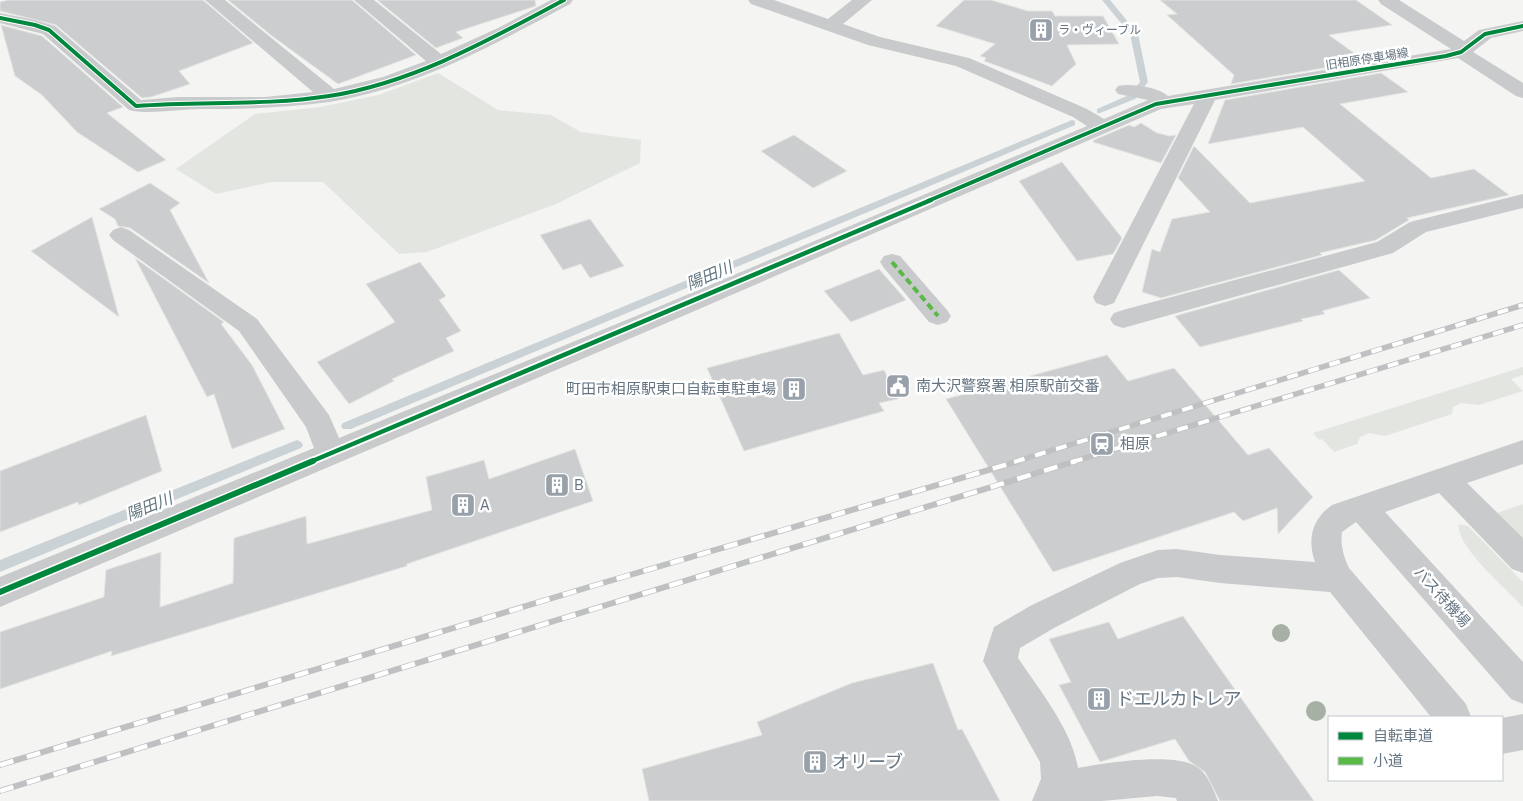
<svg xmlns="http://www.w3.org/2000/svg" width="1523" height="801" font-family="'IBM Plex Sans','Noto Sans JP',sans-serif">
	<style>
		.green { fill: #e3e6e0 }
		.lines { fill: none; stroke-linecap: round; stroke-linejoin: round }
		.stream { fill: #cbd2d5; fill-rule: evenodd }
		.building { fill: #cbcdce; stroke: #e4e4e3 }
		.minor { fill: #c9cacb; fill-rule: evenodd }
		.rail-far1-casing { stroke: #bfc0c1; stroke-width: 5.5 }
		.rail-casing { stroke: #bfc0c1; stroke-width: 6 }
		.rail-far1 { stroke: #fff; stroke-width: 4; stroke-dasharray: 11; stroke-linecap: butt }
		.rail { stroke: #fff; stroke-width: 4.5; stroke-dasharray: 14; stroke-linecap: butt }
		.quiet { stroke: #58b947; stroke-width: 4; stroke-dasharray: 7 4; stroke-linecap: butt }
		.cycleway-far2-casing { stroke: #fff; stroke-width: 6 }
		.cycleway-far1-casing { stroke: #fff; stroke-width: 8 }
		.cycleway-casing { stroke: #fff; stroke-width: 9 }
		.cycleway-far2 { stroke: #00873e; stroke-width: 4 }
		.cycleway-far1 { stroke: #00873e; stroke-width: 4.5 }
		.cycleway { stroke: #00873e; stroke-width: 6 }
		.tree { fill: #a7b0a4 }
		.labels { text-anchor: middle; stroke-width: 5; stroke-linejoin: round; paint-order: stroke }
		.far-poi-label { font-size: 12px; fill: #667582; stroke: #fff; text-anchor: start }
		.far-street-label { font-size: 12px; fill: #667582; stroke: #fff }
		.poi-label { font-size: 15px; fill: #667582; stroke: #fff; text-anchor: start }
		.street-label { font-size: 15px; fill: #667582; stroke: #fff }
		.water-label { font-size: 16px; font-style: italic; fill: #62767f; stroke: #fff }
		.near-poi-label { font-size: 18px; fill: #667582; stroke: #fff; text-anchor: start }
	</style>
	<rect width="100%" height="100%" fill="#f4f4f3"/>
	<!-- green -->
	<g class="green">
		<path d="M438 73 498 110 551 115 581 132 641 140 640 163 556 204 427 252 399 254 323 182H271L216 194 176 169 255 114 320 107 378 95Z"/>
		<path d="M1523 367V375L1511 379 1523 391 1479 405 1461 403 1453 407 1452 414 1385 436 1369 433 1360 437 1357 444 1334 452 1322 439 1319 440 1313 433Z"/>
		<path d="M1523 504V539L1497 513Z"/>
		<path d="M1459 524 1468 526 1523 582V607C1509 591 1454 545 1459 524Z"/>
	</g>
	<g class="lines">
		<!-- stream -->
		<g class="stream">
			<path d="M1102 0H1110L1138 34 1148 82 1135 99 1100 113H1097V109L1129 95 1140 82 1130 34Z"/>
			<path d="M1072 120 1075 121V125L351 429H343L341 426 343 423Z"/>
			<path d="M297 440 301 442 303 445 301 448 0 572V560Z"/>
		</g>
	</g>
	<!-- building -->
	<g class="building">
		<path d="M8 0H203L253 43 179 71 190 84 151 97 142 98 56 25 0 11V2Z"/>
		<path d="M228 0H352L416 55 338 84 272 36Z"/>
		<path d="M377 0H535L536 6 456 32 463 38 436 48Z"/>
		<path d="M964 0H991L1028 11H1052L1055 16H1103L1119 44 1067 45 1076 64 1052 86 984 61 986 58 980 56 995 44 936 26Z"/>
		<path d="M1160 0H1356L1392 25 1329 35 1365 61 1231 84 1234 75 1167 15 1177 14Z"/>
		<path d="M1 25 42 36 123 107 107 113 166 160 138 172 77 132 42 95 15 76Z"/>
		<path d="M1381 73 1408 92 1340 104 1431 178 1474 169 1509 195 1407 218 1409 220 1376 240 1320 253 1322 255 1161 298 1142 292 1152 249 1160 252 1172 219 1210 212 1178 178 1194 146 1250 203 1365 181 1303 127 1208 144 1225 100Z"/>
		<path d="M1141 123 1157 133 1170 136 1176 135 1161 163 1093 142 1094 140 1129 125 1134 127Z"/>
		<path d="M794 135 847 171 813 188 761 151Z"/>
		<path d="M1062 162 1122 238 1113 254 1077 261 1019 181Z"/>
		<path d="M150 183 180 203 170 210 209 283 130 228 118 226 115 219 99 209Z"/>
		<path d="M92 217 119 317 31 251Z"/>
		<path d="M590 219 624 266 590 278 581 264 563 270 540 235Z"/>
		<path d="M135 258 224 322 221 324 252 365 285 429 232 449 214 394 207 397Z"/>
		<path d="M420 262 446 296 439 300 461 331 446 338 454 351 392 379 394 381 349 404 317 362 395 322 366 284Z"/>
		<path d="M879 269 906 300 851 322 824 291Z"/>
		<path d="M1339 270 1370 298 1322 311 1325 314 1301 319 1303 321 1200 347 1175 316Z"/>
		<path d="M839 333 863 375 884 370 898 399 879 403 884 411 744 451 707 368Z"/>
		<path d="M1107 355 1128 381 1174 368 1248 455 1269 448 1313 497 1278 534 1277 508 1243 521 1234 512 1053 572 946 399Z"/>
		<path d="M146 415 162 471 79 505 78 502 0 532V471Z"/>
		<path d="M575 449 593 501 407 564V566L111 656 112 651 0 689V632L104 597 106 570 161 552 160 607 233 583 234 538 306 516 307 544 432 510 426 477 484 460 489 479Z"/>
		<path d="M1183 616 1314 801H1220L1205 772 1189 761 1175 739 1100 762 1059 685 1071 682 1049 639 1109 622 1118 639Z"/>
		<path d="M933 663 958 730 962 729 1000 801H649L642 769 762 735 757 722 852 683Z"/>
	</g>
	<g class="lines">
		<!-- minor -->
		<g class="minor">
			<path d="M205 0H225L334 89 383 77 426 61 354 0H374L441 54 498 28 551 0H573L570 4C495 44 415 89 329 102 286 108 244 109 201 109 180 109 147 115 129 110L43 34 0 23V13L35 20 55 26 141 100 178 97H265L313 92Z"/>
			<path d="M748 0H774L828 19 852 0H872L843 24 880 37 969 58 1087 109 1104 119 1148 100 1118 94 1115 90 1118 86C1131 83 1158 87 1168 96L1451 49 1381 4 1378 0H1399L1464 41 1479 30 1523 21V31L1491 38 1473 52 1523 83V98L1516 96 1458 58 1215 100 1117 297 1114 303 1105 306 1096 303 1093 297 1194 104 1161 109 676 319 0 607V577L314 448 306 427 239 331 113 240 109 235 113 230 121 227 129 230 257 319 329 415 339 438 658 307 1087 126 1073 117 956 66 868 45 751 4Z"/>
			<path d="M1523 194V208L1426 232 1393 253 1123 328 1114 325 1110 319 1114 313 1123 310 1377 242 1410 222Z"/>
			<path d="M892 254 900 256 947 310 951 316 947 322 938 325 929 322 884 268 880 262 884 256Z"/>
			<path d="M1523 440V464L1467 483 1523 538V573L1512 569 1439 493 1385 512 1523 662V704L1511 699 1356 522 1342 532C1340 545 1344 557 1349 568L1466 704 1471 717H1431L1330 592 1220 583 1177 577 1158 578 1140 584 1054 628 1020 648 1018 658C1039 689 1072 730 1078 768 1104 763 1182 750 1201 770 1209 778 1214 791 1218 801H1177L1176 798 1157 796 1102 801H1032L1041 779 1040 762 983 661 994 627 1030 606 1120 563 1158 550 1177 549 1220 555 1315 562C1307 539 1312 519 1332 505Z"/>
			<path d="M1523 714V750L1502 754V718Z"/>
		</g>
		<defs>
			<g id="rail-far1">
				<path d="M1014 462 1523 305"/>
				<path d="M1072 462 1523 325"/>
			</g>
			<g id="rail">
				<path d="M0 765 589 587 1019 461"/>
				<path d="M0 791 1076 461"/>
			</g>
		</defs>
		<!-- rail-far1 casing -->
		<use href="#rail-far1" class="rail-far1-casing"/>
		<!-- rail casing -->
		<use href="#rail" class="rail-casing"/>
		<!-- rail-far1 -->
		<use href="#rail-far1" class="rail-far1"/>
		<!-- rail -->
		<use href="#rail" class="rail"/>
		<!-- quiet -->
		<path class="quiet" d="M892 262 938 316"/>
		<defs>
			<g id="cycleway-far2">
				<path d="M0 18 35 25 49 30 136 106C201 101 265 106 329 96 413 83 491 39 564 0"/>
				<path d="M928 201 1156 104 1446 56 1461 52 1485 34 1523 26"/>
			</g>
			<path id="cycleway-far1" d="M310 462 931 200"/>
			<path id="cycleway" d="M0 592 313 461"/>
		</defs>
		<!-- cycleway-far2 casing -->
		<use href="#cycleway-far2" class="cycleway-far2-casing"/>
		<!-- cycleway-far1 casing -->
		<use href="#cycleway-far1" class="cycleway-far1-casing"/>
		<!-- cycleway casing -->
		<use href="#cycleway" class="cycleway-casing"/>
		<!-- cycleway-far2 -->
		<use href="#cycleway-far2" class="cycleway-far2"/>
		<!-- cycleway-far1 -->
		<use href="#cycleway-far1" class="cycleway-far1"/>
		<!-- cycleway -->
		<use href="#cycleway" class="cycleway"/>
	</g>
	<!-- trees -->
	<g class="tree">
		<circle cx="1281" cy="633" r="9"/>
		<circle cx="1316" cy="711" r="10"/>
	</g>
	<!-- icons -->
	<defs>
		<symbol id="building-square" viewBox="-11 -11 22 22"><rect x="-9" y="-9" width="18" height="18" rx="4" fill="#98a1aa" stroke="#fff"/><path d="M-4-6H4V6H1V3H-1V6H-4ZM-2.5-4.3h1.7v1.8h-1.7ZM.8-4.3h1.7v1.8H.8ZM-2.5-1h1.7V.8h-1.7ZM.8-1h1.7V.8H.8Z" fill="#fff"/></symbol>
		<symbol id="civic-square" viewBox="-11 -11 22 22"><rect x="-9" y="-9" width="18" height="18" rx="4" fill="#98a1aa" stroke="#fff"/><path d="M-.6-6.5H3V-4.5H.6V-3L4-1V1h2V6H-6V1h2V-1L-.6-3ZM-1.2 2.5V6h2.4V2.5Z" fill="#fff"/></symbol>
		<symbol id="station-square" viewBox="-11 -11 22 22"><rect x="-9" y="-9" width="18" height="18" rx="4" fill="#98a1aa" stroke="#fff"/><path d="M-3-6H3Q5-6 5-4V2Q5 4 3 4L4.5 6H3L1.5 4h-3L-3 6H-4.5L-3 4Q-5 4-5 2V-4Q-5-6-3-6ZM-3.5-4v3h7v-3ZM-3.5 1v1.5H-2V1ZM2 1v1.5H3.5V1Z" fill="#fff"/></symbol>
	</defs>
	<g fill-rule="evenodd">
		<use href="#building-square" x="1027" y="16" width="28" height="28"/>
		<use href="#civic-square" x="884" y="372" width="28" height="28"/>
		<use href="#building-square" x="780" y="375" width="28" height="28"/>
		<use href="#station-square" x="1088" y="430" width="28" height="28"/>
		<use href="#building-square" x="543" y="471" width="28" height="28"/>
		<use href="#building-square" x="449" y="491" width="28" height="28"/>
		<use href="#building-square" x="1085" y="685" width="28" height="28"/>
		<use href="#building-square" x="801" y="748" width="28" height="28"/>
	</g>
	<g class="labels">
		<!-- far-poi labels -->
		<g class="far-poi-label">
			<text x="1058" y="34">ラ・ヴィーブル</text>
		</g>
		<!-- far-street labels -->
		<g class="far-street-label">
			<text transform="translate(1367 59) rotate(-9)" y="4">旧相原停車場線</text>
		</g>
		<!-- poi labels -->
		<g class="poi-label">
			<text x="916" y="391">南大沢警察署 相原駅前交番</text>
			<text x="776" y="394" text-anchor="end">町田市相原駅東口自転車駐車場</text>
			<text x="1120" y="449">相原</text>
			<text x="574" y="490">B</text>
			<text x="480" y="510">A</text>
		</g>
		<!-- street labels -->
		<g class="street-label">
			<text transform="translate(1442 597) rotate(48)" y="5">バス待機場</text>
		</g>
		<!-- water labels -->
		<g class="water-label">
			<text transform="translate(709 275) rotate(-23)" y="6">陽田川</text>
			<text transform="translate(149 506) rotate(-22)" y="6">陽田川</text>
		</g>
		<!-- near-poi labels -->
		<g class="near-poi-label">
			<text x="1116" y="705">ドエルカトレア</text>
			<text x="832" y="768">オリーブ</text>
		</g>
	</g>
	<!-- legend -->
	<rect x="1328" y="716" width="175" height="65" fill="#ffffff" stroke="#c2c8cd"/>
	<rect x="1338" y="732" width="25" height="8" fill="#00873e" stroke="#c2c8cd"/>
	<text x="1373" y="741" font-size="15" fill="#667582">自転車道</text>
	<rect x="1338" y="757" width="25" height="8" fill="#58b947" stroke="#c2c8cd"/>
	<text x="1373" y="766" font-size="15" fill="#667582">小道</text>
</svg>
